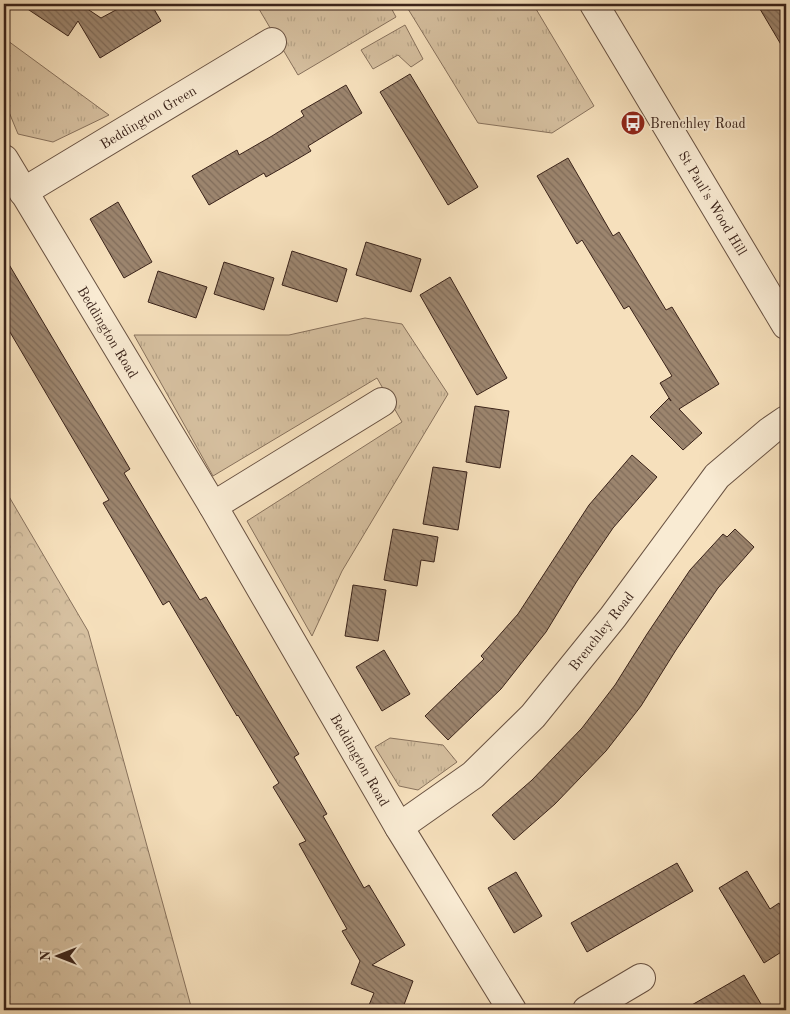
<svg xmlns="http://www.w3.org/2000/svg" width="790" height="1014" font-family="'Old Standard TT',serif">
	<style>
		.grass { fill: url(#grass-tufts); stroke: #88725d }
		.park { fill: url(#park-crowns); stroke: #88725d }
		.building { fill: url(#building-back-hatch); stroke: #3a231a }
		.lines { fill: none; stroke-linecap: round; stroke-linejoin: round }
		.minor-casing { stroke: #695242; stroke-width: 30 }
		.minor { stroke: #f9ebd3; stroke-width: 28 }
		.labels { text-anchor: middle; stroke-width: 4; stroke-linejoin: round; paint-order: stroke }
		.street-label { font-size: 14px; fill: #3a231a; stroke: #f9ebd3 }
		.poi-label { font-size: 14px; fill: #3a231a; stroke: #f9ebd3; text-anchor: start }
	</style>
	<defs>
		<pattern id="grass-tufts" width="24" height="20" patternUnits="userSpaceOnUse" patternTransform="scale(1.25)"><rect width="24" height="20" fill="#d6c0a0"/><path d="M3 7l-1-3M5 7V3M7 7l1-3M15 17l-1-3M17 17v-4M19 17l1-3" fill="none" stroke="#b8a589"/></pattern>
		<pattern id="park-crowns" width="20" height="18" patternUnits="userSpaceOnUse" patternTransform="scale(1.25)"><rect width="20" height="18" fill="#d6c0a0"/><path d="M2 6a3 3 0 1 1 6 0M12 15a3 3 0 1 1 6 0" fill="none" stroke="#b8a589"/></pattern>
		<pattern id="building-back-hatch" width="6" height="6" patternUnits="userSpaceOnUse" patternTransform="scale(1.25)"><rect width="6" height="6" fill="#9c856e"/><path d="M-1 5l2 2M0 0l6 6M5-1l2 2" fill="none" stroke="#806c5a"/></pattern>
	</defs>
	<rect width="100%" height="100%" fill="#f6e0bc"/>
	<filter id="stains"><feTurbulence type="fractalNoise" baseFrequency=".004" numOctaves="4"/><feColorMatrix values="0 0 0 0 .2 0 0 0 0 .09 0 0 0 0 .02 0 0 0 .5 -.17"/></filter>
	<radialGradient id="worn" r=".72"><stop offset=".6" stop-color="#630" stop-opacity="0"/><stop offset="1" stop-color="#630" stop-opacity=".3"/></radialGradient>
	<!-- grass -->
	<g class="grass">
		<path d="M256 4H389L396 17 298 75Z"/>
		<path d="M405 4H533L594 106 552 133 478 123Z"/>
		<path d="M405 25 423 59 411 67 398 55 373 69 361 50Z"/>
		<path d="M4 38 109 115 53 142 18 134 4 100Z"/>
		<path d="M365 318 402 324 448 394 342 571 312 636 247 521 402 422 377 378 213 476 134 335H289Z"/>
		<path d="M390 738 443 745 457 762 418 790 399 786 375 747Z"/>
	</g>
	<!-- park -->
	<path class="park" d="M4 488 88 631 192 1010H4Z"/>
	<!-- building -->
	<g class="building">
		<path d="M20 4H89L86 8 101 18 127 4H151L161 21 100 58 78 21 68 36Z"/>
		<path d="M757 4H786V53Z"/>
		<path d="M410 74 478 187 448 205 380 92Z"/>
		<path d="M346 85 362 113 308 146 311 151 289 164 266 177 264 173 209 205 192 176 237 150 239 155 272 136 304 116 301 111Z"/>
		<path d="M568 158 613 236 619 232 666 310 672 307 719 384 679 409 702 433 683 450 650 417 669 398 671 401 660 383 672 376 629 306 624 309 582 240 577 244 537 176Z"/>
		<path d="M118 202 152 262 124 278 90 219Z"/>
		<path d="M366 242 421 259 411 292 356 275Z"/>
		<path d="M292 251 347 269 337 302 282 285Z"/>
		<path d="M4 256 130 469 124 473 200 600 206 597 299 754 294 757 327 814 323 816 364 888 369 885 405 945 372 965 413 981 402 1010H367L374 993 351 984 360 961 342 931 347 929 299 844 306 841 273 787 279 783 238 715 237 716 169 601 163 605 148 579 103 503 109 500 4 322Z"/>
		<path d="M224 262 274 278 264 310 214 294Z"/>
		<path d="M158 271 207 287 196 318 148 302Z"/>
		<path d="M450 277 507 378 477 395 420 295Z"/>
		<path d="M475 406 509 411 500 468 466 462Z"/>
		<path d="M632 455 657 477 613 528 577 581 546 632 501 689 448 740 425 716 484 659 481 656 518 614 589 505Z"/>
		<path d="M433 467 467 472 458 530 423 524Z"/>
		<path d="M393 529 438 537 434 562 421 560 417 586 384 580Z"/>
		<path d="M735 529 754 547 718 588 676 650 641 706 606 751 555 804 514 840 492 815 532 780 582 728 615 685 647 634 690 570 723 534 727 537Z"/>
		<path d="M353 585 386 590 378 641 345 636Z"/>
		<path d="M384 650 410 694 382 711 356 667Z"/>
		<path d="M677 863 693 891 587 952 571 923Z"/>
		<path d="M747 871 770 909 779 903 786 916V949L764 963 719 888Z"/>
		<path d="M516 872 542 916 514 933 488 888Z"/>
		<path d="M744 975 761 1004 749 1010H683Z"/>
	</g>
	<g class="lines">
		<defs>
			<g id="minor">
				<path d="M594 4 786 325"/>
				<path d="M4 159 213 506 399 827 512 1010"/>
				<path d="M23 192 272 42"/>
				<path d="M213 506 382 402"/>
				<path d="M399 827 473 775 533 716 613 617 717 476 770 431 786 420"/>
				<path d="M587 1010 641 978"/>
			</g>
		</defs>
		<!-- minor casing -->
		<use href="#minor" class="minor-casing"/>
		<!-- minor -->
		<use href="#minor" class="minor"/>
	</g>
	<!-- icons -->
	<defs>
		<symbol id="bus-disc" viewBox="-11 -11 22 22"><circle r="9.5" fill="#8f2418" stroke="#f9ebd3"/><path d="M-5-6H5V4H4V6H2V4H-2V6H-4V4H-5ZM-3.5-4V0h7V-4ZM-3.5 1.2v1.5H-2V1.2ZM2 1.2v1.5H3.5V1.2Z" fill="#fff"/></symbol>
	</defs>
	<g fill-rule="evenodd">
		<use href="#bus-disc" x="619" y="109" width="28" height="28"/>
	</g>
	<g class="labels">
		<!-- street labels -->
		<g class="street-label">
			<text transform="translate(148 117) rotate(-31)" y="5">Beddington Green</text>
			<text transform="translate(713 203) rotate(59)" y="5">St Paul's Wood Hill</text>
			<text transform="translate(108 332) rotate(59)" y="5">Beddington Road</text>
			<text transform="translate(601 631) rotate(-52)" y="5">Brenchley Road</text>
			<text transform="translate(360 760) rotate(60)" y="5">Beddington Road</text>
		</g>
		<!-- poi labels -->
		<g class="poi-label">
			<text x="650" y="128">Brenchley Road</text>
		</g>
	</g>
	<!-- margin -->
	<rect width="790" height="1014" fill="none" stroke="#f6e0bc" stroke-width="20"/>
	<rect x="5" y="5" width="780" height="1004" fill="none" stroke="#3a231a" stroke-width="2.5"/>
	<rect x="10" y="10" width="770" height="994" fill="none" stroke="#3a231a"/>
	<!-- north arrow -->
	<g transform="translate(58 956) rotate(270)" stroke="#f9ebd3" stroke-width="4" paint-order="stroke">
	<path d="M0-4L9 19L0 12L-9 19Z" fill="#3a231a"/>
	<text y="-8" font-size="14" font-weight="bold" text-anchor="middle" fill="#3a231a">N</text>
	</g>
	<rect width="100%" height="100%" filter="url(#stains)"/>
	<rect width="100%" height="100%" fill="url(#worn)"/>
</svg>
